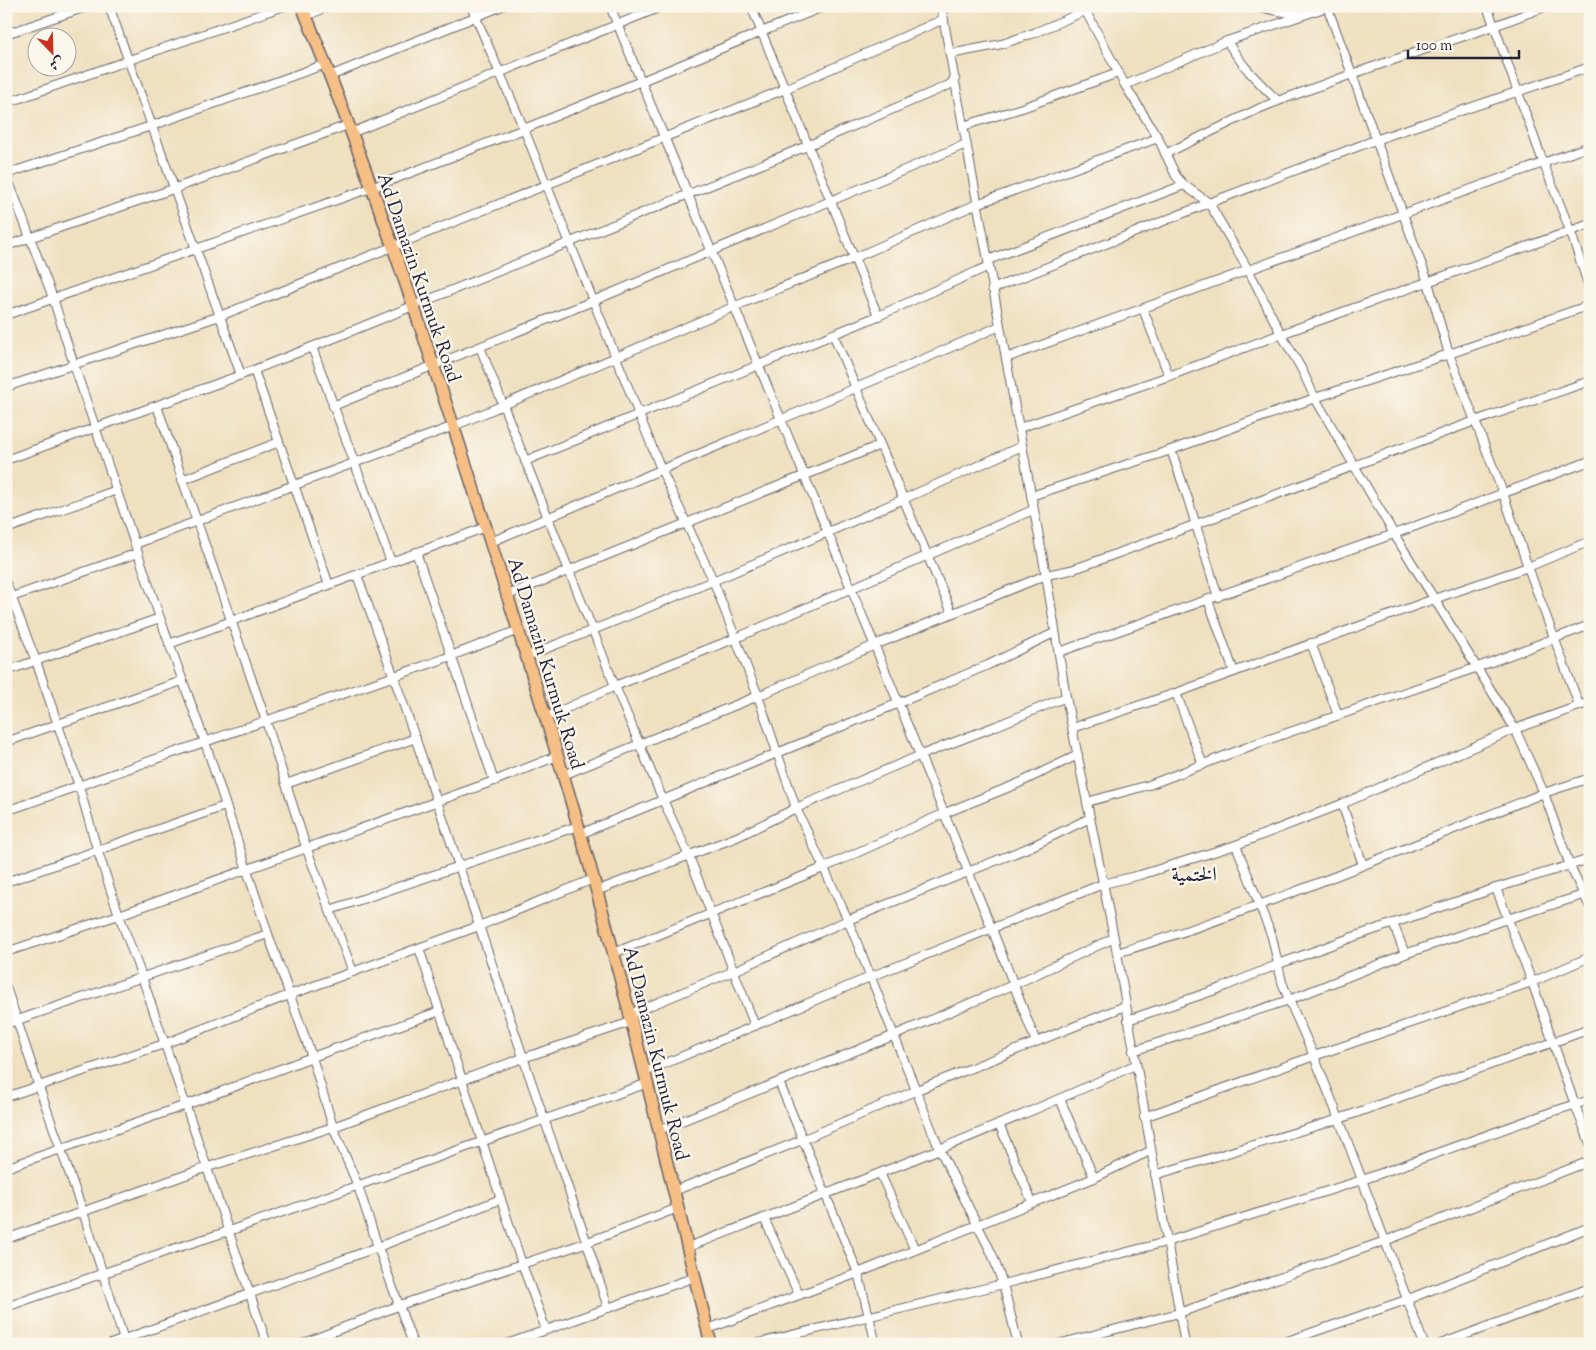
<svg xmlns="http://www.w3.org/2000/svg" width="1596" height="1350" font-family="'Sorts Mill Goudy',Amiri,serif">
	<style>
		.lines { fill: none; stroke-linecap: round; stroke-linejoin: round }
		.minor-casing { stroke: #6a646a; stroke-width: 10 }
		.highway-casing { stroke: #6a646a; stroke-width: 14 }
		.minor { stroke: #fff; stroke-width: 8 }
		.highway { stroke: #f5bf86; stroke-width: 11 }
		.labels { text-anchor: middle; stroke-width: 4.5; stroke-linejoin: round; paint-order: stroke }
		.street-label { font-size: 19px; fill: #22223b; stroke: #fbf7ec }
		.quarter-label { font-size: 21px; fill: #22223b; stroke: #fbf7ec }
	</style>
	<rect width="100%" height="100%" fill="#fbf7ec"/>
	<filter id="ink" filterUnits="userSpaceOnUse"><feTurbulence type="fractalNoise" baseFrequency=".02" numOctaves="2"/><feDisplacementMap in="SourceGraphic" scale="10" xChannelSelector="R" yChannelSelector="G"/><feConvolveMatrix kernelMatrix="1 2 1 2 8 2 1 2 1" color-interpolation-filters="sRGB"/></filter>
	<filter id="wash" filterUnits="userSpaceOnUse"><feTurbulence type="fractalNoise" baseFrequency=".0096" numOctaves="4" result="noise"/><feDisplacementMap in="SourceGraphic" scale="20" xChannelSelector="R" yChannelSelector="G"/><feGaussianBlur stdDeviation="1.12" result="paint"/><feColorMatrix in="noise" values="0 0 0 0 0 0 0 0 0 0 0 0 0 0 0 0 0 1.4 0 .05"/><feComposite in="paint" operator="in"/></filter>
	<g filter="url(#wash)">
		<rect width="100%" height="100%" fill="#efe0c0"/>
	</g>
	<g filter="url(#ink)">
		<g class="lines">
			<defs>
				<g id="minor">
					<path d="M109 6 241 375"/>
					<path d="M471 6 524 129 661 469 713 580 758 696 796 808 848 920 939 1148 992 1254 1003 1284 1018 1344"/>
					<path d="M610 6 992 929 1036 1042"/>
					<path d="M751 6 878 316"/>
					<path d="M941 6 1046 575 1066 697 1117 953 1185 1344"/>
					<path d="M1083 6 1125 85 1158 138 1176 176 1184 185 1209 203 1249 271 1281 334 1301 368 1315 398 1394 534 1515 729 1544 793 1570 866 1590 907"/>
					<path d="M1253 6 1300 15"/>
					<path d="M1327 6 1428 282 1449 354 1503 493 1528 567 1579 705"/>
					<path d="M1487 6 1543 162 1570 230 1590 290"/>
					<path d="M306 16 329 6"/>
					<path d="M6 34 89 6"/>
					<path d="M1227 41C1242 66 1257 81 1278 101"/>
					<path d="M950 54 1002 44 1034 33 1085 11"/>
					<path d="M330 76 502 6"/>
					<path d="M1125 85 1227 41 1330 6"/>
					<path d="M6 103 284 6"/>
					<path d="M963 126 1022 108 1118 73"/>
					<path d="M351 133 663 6"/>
					<path d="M1165 154 1258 109 1278 101 1352 74 1494 26 1547 6"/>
					<path d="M6 174 53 298 74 365 160 618 205 742 268 934 312 1057 333 1127 358 1186 378 1247 413 1344"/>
					<path d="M6 174 151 126 326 64"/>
					<path d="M6 246 173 189 348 125"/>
					<path d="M988 260 1184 185"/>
					<path d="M992 289 1209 203 1375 140 1590 67"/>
					<path d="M1143 309 1169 376"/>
					<path d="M6 315 371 188 524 129 825 6"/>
					<path d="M833 334 952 613"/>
					<path d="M312 347 391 562"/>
					<path d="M480 347 615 686 663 800 689 856 755 1026"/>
					<path d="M1006 358 1590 146"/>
					<path d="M254 370 329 585"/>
					<path d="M6 387 220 316 785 89 944 19"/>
					<path d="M157 406 266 721 306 847 353 972"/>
					<path d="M333 406 593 301 966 144"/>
					<path d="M1019 428 1169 376 1281 334 1590 224"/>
					<path d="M1171 450 1188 499 1218 597"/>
					<path d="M6 460 241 375 312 347 807 146 949 85 955 79"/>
					<path d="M525 461 878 316 989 266"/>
					<path d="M182 480 279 442"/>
					<path d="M1031 496 1171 450 1315 398 1449 354 1590 305"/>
					<path d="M6 529 117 490"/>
					<path d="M491 542C660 469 831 400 1000 326"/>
					<path d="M135 544 454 426 738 305 854 258 977 204 1158 138"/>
					<path d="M416 552 494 781"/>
					<path d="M357 575C416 735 469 896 523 1057 551 1141 582 1224 608 1308"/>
					<path d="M6 583 36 661 79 786 97 849 119 915 142 977 267 1344"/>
					<path d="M508 595 880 445"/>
					<path d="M6 599 138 553"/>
					<path d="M1208 600 1234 672"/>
					<path d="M1311 643 1338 715"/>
					<path d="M169 644 486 527"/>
					<path d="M1059 652 1394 534 1590 461"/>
					<path d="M527 656C694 591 859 520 1022 446"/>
					<path d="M6 671 160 618"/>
					<path d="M1176 693 1203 765"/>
					<path d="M545 718 615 686 736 638 1033 510"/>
					<path d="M1072 728 1176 693 1434 599 1528 567 1590 541"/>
					<path d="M6 742 182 681"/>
					<path d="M563 775 758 696 875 645 1046 575 1071 570 1094 562 1475 421 1590 381"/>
					<path d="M286 784 416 738"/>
					<path d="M1087 802 1149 785 1258 743 1478 667 1590 625"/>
					<path d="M1342 804 1363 865"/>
					<path d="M6 811 435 662 519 630"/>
					<path d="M580 834 899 703 988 665 1054 633"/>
					<path d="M1236 845 1272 937 1282 982 1289 1000 1314 1056 1339 1119 1424 1344"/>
					<path d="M6 882 225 806"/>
					<path d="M1496 888 1532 982 1575 1105 1590 1143"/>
					<path d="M596 891 737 837 796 808 921 755 996 726 1066 697"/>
					<path d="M330 910 578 826"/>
					<path d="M1393 923 1405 954"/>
					<path d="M419 948 522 1264 546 1330"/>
					<path d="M6 952 119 915 494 781 557 756"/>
					<path d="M614 953 823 868 945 813 1017 784 1078 755"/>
					<path d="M1117 953C1262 909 1403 849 1544 793L1590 778"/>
					<path d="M6 987 39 1087 83 1212 125 1343"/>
					<path d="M630 1014 734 971 848 920 1030 847 1090 818"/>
					<path d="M1128 1020 1221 988 1279 964 1353 937 1496 888 1590 859"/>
					<path d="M6 1024 268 934"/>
					<path d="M1133 1051 1289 1000 1405 954 1507 919 1583 895 1587 896"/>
					<path d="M645 1072 870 977 1103 884 1140 875 1236 845 1342 804 1515 729 1590 702"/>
					<path d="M779 1082 858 1273 876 1344"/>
					<path d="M6 1097 164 1044 289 995 479 926 593 879"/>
					<path d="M1060 1099 1094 1178"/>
					<path d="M1144 1117 1314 1056 1532 982 1590 957"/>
					<path d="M999 1124 1032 1202"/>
					<path d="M659 1130 895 1035 1013 985 1114 938"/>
					<path d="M6 1168 186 1105 312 1057 440 1011"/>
					<path d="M880 1173 915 1250"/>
					<path d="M1155 1175 1339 1119 1590 1029"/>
					<path d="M674 1191 802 1140 917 1090 1125 1006"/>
					<path d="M764 1218 799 1295"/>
					<path d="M6 1239 208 1167 333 1127 523 1058 631 1022"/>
					<path d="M688 1247C838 1190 989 1132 1135 1065"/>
					<path d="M6 1307 173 1249 229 1231 648 1083"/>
					<path d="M708 1329 858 1273 1094 1178 1150 1151"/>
					<path d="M111 1344 378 1247 501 1199"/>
					<path d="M302 1344 400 1305 588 1242 678 1208"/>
					<path d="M507 1344 695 1277"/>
					<path d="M755 1344 1003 1284 1166 1242 1362 1180 1554 1111 1590 1100"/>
					<path d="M1058 1344 1179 1313 1385 1241 1590 1161"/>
					<path d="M1279 1344 1406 1300 1590 1227"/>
					<path d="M1441 1344 1590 1288"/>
				</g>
				<path id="highway" d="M302 6C374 182 434 363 491 544 534 680 578 816 614 955 649 1084 679 1214 711 1344"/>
			</defs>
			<!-- minor casing -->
			<use href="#minor" class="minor-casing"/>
			<!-- highway casing -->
			<use href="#highway" class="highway-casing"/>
			<!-- minor -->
			<use href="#minor" class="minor"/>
			<!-- highway -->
			<use href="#highway" class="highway"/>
		</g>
	</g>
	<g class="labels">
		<!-- street labels -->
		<g class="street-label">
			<text transform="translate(420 277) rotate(71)" y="7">Ad Damazin Kurmuk Road</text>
			<text transform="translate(547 663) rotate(73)" y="7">Ad Damazin Kurmuk Road</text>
			<text transform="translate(657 1053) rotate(76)" y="7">Ad Damazin Kurmuk Road</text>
		</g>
		<!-- quarter labels -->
		<g class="quarter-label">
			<text x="1194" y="881">الختمية</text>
		</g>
	</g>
	<!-- margin -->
	<rect width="1596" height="1350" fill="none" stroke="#fbf7ec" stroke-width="25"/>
	<!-- north arrow -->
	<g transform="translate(52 52) rotate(157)"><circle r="24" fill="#fbf7ec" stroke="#a4a2a5"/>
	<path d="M0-4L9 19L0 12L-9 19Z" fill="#c8321e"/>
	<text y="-8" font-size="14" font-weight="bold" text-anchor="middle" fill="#22223b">ش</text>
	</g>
	<!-- scale -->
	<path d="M1408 50v8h111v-8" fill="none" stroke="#22223b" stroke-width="2.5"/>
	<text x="1416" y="50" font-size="15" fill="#22223b" stroke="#fbf7ec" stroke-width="4" paint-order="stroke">100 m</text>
</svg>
